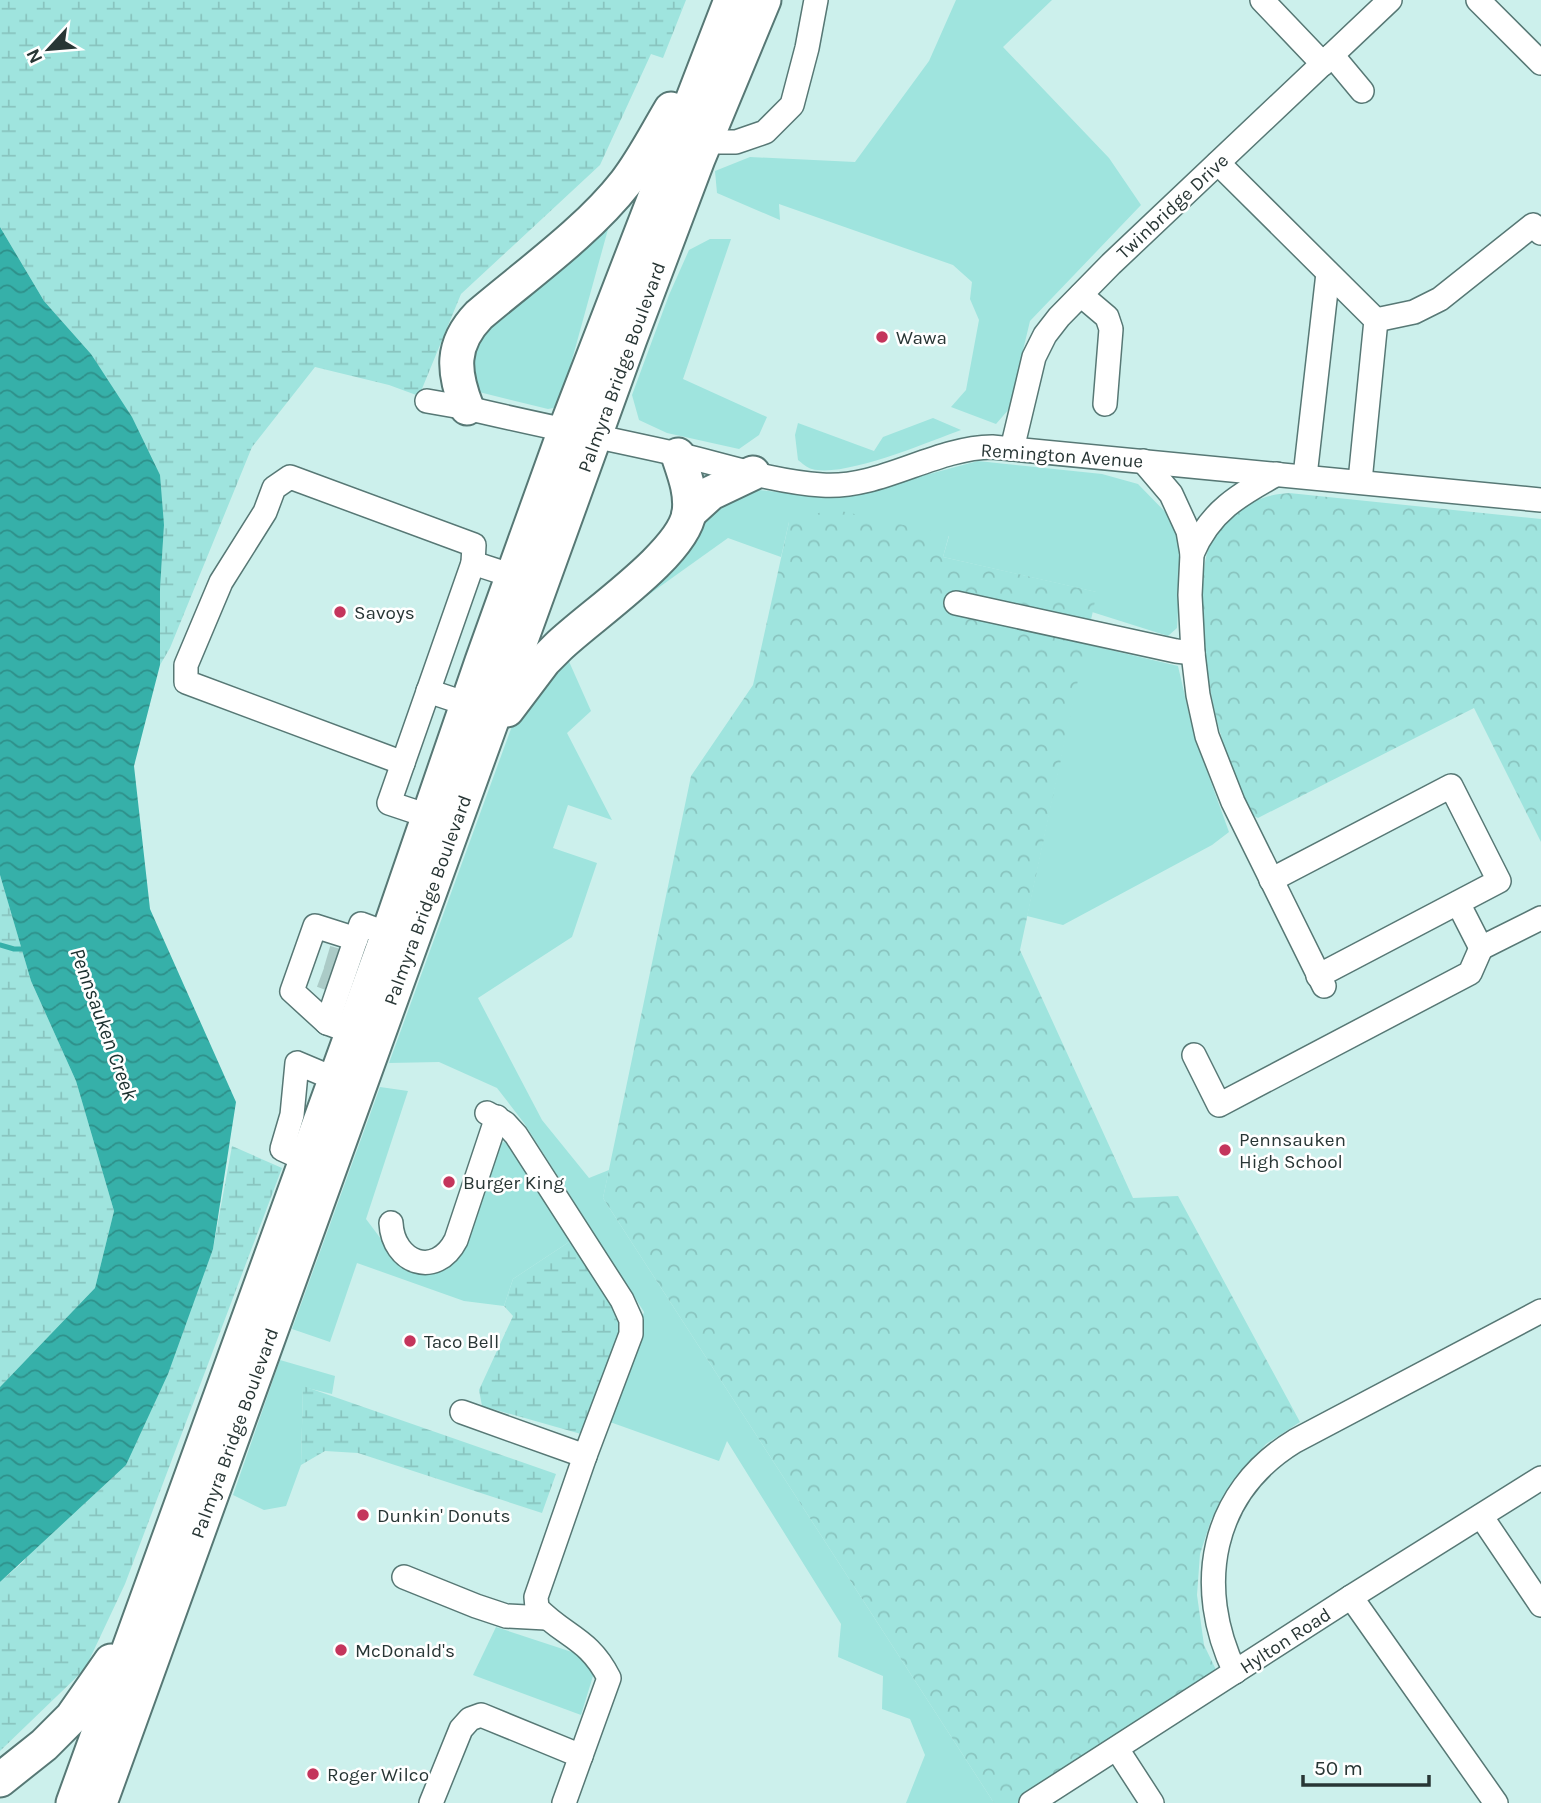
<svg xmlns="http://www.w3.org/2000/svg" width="1541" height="1803" font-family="Karla,sans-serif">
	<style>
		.green { fill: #9fe4de }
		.forest { fill: url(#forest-crowns) }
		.wetland { fill: url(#wetland-marsh) }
		.water { fill: url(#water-waves) }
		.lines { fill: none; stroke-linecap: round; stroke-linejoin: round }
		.stream { stroke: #36b0a9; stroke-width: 5 }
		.minor-tunnel { stroke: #abcbc7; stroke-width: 23; stroke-dasharray: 23 11; stroke-linecap: butt }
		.minor-casing { stroke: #577875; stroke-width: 26 }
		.highway-casing { stroke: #577875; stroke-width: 37 }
		.minor { stroke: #fff; stroke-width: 23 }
		.highway { stroke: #fff; stroke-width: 33 }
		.poi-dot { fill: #c4355c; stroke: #fff; stroke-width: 2.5 }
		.labels { text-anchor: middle; stroke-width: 5; stroke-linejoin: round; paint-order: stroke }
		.street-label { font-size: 19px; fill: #283635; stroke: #fff }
		.poi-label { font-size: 19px; fill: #283635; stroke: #fff; text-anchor: start }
		.water-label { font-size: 21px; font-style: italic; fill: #1c302f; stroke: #fff }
	</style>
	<defs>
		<pattern id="forest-crowns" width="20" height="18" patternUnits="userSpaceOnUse" patternTransform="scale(1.75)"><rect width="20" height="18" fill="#9fe4de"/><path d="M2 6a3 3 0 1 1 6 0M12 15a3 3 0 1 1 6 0" fill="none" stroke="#89c4bf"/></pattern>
		<pattern id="wetland-marsh" width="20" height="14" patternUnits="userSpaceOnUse" patternTransform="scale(1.75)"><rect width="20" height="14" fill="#9fe4de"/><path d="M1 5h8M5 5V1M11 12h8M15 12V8" fill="none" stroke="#89c4bf"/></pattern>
		<pattern id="water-waves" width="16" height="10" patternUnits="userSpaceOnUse" patternTransform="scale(1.75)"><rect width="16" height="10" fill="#36b0a9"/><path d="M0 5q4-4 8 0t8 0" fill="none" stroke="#2e908a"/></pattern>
	</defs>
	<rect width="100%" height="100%" fill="#ccf0ec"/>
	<!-- green -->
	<g class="green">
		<path d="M956 0H1052L1003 47 1109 158 1141 205 1030 321 1009 409 996 424 951 407 966 390 979 320 970 299 972 282 953 265 779 204 780 220 717 193 715 171 750 157 855 162 929 61Z"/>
		<path d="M610 222 559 407 548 409 475 391 468 364 478 334Z"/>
		<path d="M710 239H731L683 379 767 417 759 435 739 449 667 433 639 420 632 395 669 295 689 250Z"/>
		<path d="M933 418 961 430C928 442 844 478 812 469 807 468 802 463 798 460L795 435 798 423 874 451 883 437Z"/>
		<path d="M978 461 1102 474 1138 484 1175 522 1182 548 1177 628 1168 636 1092 612 1096 592 943 557 949 536 789 522 781 557 728 538 609 623 702 515 750 489 820 497 854 494Z"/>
		<path d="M1085 644 1178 666 1194 735 1229 832 1212 845 1063 925 1027 916Z"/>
		<path d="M567 657 591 711 567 733 612 820 568 805 553 848 597 863 572 937 478 998 542 1120 589 1178 609 1170 603 1198 994 1803H906L925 1755 910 1719 882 1709 883 1676 838 1657 841 1624 727 1441 719 1461 610 1422 644 1312 524 1123 497 1088 439 1062 389 1063 512 726 534 687Z"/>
		<path d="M380 1087 408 1091 366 1219 396 1259 448 1263 464 1251 496 1143 506 1142 572 1240 513 1279 504 1306 464 1301 357 1263 330 1342 292 1329Z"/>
		<path d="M280 1360 335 1376 332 1394 303 1387 301 1465 286 1506 264 1510 233 1495Z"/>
		<path d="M496 1627 584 1656 593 1676 581 1715 473 1675Z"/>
	</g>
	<!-- forest -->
	<g class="forest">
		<path d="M1289 493 1541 519V842L1474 708 1258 818 1254 816C1218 751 1202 673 1203 599 1203 579 1203 555 1214 537 1230 509 1258 495 1289 493Z"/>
		<path d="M832 509 949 535 943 557 1097 592 1020 950 1133 1198 1178 1196 1300 1422 1266 1444 1239 1474 1211 1520 1200 1554 1197 1595 1204 1645 1219 1676 1033 1803H994L603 1198 691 776 753 685 789 522Z"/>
	</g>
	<!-- wetland -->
	<g class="wetland">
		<path d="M0 0H686L663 58 651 54 600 165 461 294 419 396 389 385 315 367 252 447 170 648 160 665V589L164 525 91 354 44 301 0 227Z"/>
		<path d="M0 875 31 981 76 1081 114 1211 95 1288 0 1387Z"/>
		<path d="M232 1146 282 1168 125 1584 85 1669 0 1751V1582L23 1562 213 1249Z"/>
		<path d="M572 1240 624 1322 581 1434 482 1406 479 1390 513 1316 504 1306 513 1279Z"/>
		<path d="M303 1386 556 1474 542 1513 358 1453 325 1451 301 1465Z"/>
	</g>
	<!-- water -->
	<path class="water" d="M0 227 44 301 91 354 132 417 160 475 164 525 160 589V665L134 766 150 909 236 1102 213 1249 168 1374 126 1465 0 1582V1387L95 1288 114 1211 76 1081 31 981 0 875Z"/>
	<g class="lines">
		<!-- stream -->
		<path class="stream" d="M0 945 14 949H28"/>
		<!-- minor-tunnel -->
		<g class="minor-tunnel">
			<path d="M327 957 344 962"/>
			<path d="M321 976 337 982"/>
		</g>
		<defs>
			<g id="minor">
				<path d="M1262 0 1323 64"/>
				<path d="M1478 0 1541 63"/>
				<path d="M1332 55 1362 91"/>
				<path d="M705 142H736L765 132 792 105 807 48 816 0"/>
				<path d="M1218 163 1376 320 1360 481"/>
				<path d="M1081 295 1107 317 1111 329 1105 404"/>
				<path d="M1376 320 1414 312 1440 299 1533 225 1541 233"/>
				<path d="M427 401 467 408C538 425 610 439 681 455 727 466 774 482 822 485 881 489 933 448 992 447L1541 500"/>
				<path d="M1012 449 1034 357 1045 335 1059 317 1111 264 1390 0"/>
				<path d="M1143 461 1171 494 1188 531 1192 554 1190 595 1193 653 1198 695 1207 736 1233 802 1324 986"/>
				<path d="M1305 476 1328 273"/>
				<path d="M1192 554C1210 511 1239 495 1277 474"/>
				<path d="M956 603 1176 651 1193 653"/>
				<path d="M428 691 467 704"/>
				<path d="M403 763 186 682V665L221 582 265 512 274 488 290 477 474 545 473 563"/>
				<path d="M428 816 389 803 473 563 513 576"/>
				<path d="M1271 880 1451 786 1499 881 1318 976"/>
				<path d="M1458 903 1481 948 1541 918"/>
				<path d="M327 1023 292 991 315 926 356 939"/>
				<path d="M352 1032 327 1023 361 924 388 934"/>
				<path d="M1194 1055 1219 1105 1470 973 1481 948"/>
				<path d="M487 1113 505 1123 516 1135 622 1300 631 1320V1334L585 1456 536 1597 537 1608C565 1637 589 1638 609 1678L564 1803"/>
				<path d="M306 1160 282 1149 292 1115 297 1063 335 1079"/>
				<path d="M391 1223C393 1263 436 1279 456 1240L497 1117"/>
				<path d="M462 1412 585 1456"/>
				<path d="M1481 1516 1541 1605"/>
				<path d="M404 1577 476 1606 506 1616 546 1618"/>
				<path d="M1351 1597 1496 1803"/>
				<path d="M1235 1672C1194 1587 1210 1493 1295 1441L1541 1311"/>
				<path d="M1117 1749 1152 1803"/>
				<path d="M431 1803 461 1729 470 1719 481 1715 581 1756"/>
				<path d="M1031 1803 1351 1597 1541 1478"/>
			</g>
			<g id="highway">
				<path d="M467 408C453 372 450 345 479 315 526 275 588 231 626 182 643 160 656 134 671 109"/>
				<path d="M689 513 711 493 753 473"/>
				<path d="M507 710 544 661 558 647C590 616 683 554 689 513 692 493 684 473 678 455"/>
				<path d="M0 1780 44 1745 72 1717 111 1661"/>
				<path d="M73 1803 388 934 482 661 565 430 731 0"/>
				<path d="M100 1803 630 339 698 159 764 0"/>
			</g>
		</defs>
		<!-- minor casing -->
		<use href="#minor" class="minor-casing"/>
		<!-- highway casing -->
		<use href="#highway" class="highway-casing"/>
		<!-- minor -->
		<use href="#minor" class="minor"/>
		<!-- highway -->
		<use href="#highway" class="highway"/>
	</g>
	<!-- markers -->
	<g class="poi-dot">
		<circle cx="882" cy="337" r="7"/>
		<circle cx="340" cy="612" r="7"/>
		<circle cx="1225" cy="1150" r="7"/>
		<circle cx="449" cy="1182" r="7"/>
		<circle cx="410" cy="1341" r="7"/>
		<circle cx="363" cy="1515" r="7"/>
		<circle cx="341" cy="1650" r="7"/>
		<circle cx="313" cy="1774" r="7"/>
	</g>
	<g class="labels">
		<!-- street labels -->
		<g class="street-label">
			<text transform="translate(1172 206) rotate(-43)" y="7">Twinbridge Drive</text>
			<text transform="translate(621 367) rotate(-70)" y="7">Palmyra Bridge Boulevard</text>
			<text transform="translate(1062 455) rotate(4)" y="7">Remington Avenue</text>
			<text transform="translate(427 900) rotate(-70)" y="7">Palmyra Bridge Boulevard</text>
			<text transform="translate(234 1433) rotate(-70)" y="7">Palmyra Bridge Boulevard</text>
			<text transform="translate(1285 1640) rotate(-33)" y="7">Hylton Road</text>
		</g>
		<!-- poi labels -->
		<g class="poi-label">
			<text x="896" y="344">Wawa</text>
			<text x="354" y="619">Savoys</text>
			<text x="1239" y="1146">Pennsauken<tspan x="1239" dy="22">High School</tspan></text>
			<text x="463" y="1189">Burger King</text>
			<text x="424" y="1348">Taco Bell</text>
			<text x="377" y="1522">Dunkin' Donuts</text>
			<text x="355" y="1657">McDonald's</text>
			<text x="327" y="1781">Roger Wilco</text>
		</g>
		<!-- water labels -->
		<g class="water-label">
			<text transform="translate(104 1024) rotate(70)" y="7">Pennsauken Creek</text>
		</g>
	</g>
	<!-- north arrow -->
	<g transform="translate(49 49) rotate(244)" stroke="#ffffff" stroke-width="5" paint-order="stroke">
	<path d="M0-5L12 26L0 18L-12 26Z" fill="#283635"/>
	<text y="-10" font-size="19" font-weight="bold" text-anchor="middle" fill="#283635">N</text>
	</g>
	<!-- scale -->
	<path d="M1303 1775v10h126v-10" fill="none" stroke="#283635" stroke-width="3.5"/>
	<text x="1314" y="1775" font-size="21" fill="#283635" stroke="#ffffff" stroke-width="5" paint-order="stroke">50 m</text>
</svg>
